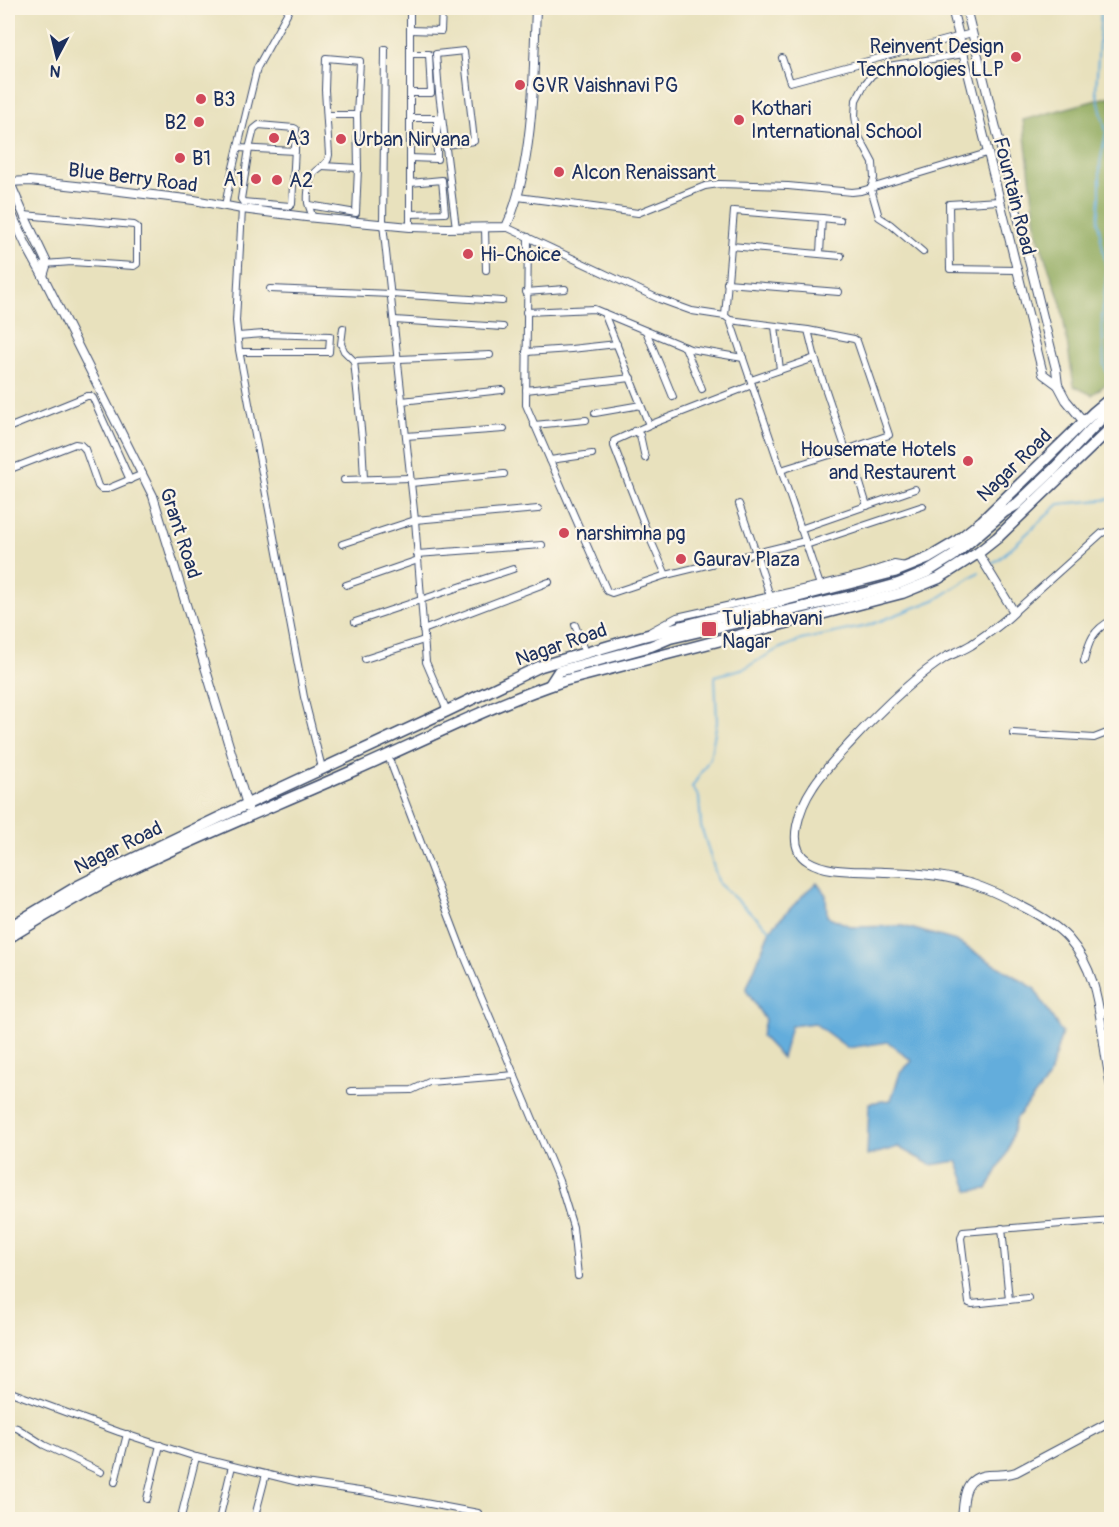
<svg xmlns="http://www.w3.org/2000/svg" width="1119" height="1527" font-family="Pangolin,sans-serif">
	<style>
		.forest { fill: #8ca75a; stroke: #546b5c; stroke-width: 1.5 }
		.water { fill: #64addc; stroke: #406e9d; stroke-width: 1.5 }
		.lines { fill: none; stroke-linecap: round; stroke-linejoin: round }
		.stream { stroke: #64addc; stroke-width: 2 }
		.street-casing { stroke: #3a4a6c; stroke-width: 8 }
		.secondary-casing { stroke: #3a4a6c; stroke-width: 10 }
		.highway-casing { stroke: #3a4a6c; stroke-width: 13 }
		.street { stroke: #fff; stroke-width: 6 }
		.secondary { stroke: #fff; stroke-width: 8 }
		.highway { stroke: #fff; stroke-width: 10 }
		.poi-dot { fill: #d1495b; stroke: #fcf5e5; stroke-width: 2 }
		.labels { text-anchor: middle; stroke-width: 4.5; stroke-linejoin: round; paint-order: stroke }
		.poi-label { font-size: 20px; fill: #1b2f5e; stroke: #fcf5e5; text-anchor: start }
		.street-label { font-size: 20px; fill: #1b2f5e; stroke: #fcf5e5 }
	</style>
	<rect width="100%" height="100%" fill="#fcf5e5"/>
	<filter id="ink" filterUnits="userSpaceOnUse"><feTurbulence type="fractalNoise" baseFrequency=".0167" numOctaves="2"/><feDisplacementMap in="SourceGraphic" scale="12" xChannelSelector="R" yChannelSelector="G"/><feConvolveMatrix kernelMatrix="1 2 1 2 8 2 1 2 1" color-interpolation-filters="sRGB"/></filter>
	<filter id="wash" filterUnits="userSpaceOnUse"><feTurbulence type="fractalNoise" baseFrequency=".008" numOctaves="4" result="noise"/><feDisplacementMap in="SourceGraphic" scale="24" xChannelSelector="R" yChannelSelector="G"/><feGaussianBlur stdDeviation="1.35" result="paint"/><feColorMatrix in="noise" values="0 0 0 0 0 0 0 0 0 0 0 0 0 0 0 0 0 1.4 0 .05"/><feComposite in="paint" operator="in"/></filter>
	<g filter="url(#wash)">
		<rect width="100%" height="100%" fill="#e8e1bd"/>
		<!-- forest -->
		<path class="forest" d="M1111 96V380L1092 395 1074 386 1061 304 1037 234 1023 120Z"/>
		<!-- water -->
		<path class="water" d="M817 883 826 895 827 916 852 927 903 926 956 941 1034 988 1062 1033 1048 1079 1016 1119 1008 1151 987 1189 969 1191 957 1161 931 1165 898 1147 867 1156 869 1103 891 1100 900 1073 912 1061 888 1042 848 1048 814 1023 791 1026 782 1058 761 1036 765 1020 746 990 770 930 808 890Z"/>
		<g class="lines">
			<!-- stream -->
			<g class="stream">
				<path d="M1101 8 1096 90 1106 132 1100 164V198L1098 222 1107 272 1102 317 1104 365 1112 385"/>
				<path d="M989 565 999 559 1059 504 1112 499"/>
				<path d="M770 930 719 884 701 826 699 797 692 787 710 758 717 722 715 676 745 668 778 649 801 640 867 626 937 599 979 572"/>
			</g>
		</g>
	</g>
	<g filter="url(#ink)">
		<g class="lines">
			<defs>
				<g id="street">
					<path d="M410 8V227"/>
					<path d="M410 30 441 31 442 8"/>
					<path d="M385 49 383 224 415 520 426 662 447 711"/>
					<path d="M782 58 790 82 972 33"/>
					<path d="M410 93H431L429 54H410"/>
					<path d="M327 115H357"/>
					<path d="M259 125 294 128 296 129 292 204 290 206 243 202 241 199 249 149 254 129Z"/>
					<path d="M446 145 474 141 464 51 436 54 439 93 456 228"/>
					<path d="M238 148 295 151"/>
					<path d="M410 158 437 159V118H410"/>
					<path d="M518 197 638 213 705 186 719 184 788 186 852 192 861 191 987 153"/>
					<path d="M999 201 949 204 950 269 1016 270"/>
					<path d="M309 205 356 213 358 168 322 166"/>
					<path d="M225 206 230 180 257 68 290 8"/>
					<path d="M242 209 236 321 239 350 304 697 322 768"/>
					<path d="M410 214 445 213 442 180 410 183"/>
					<path d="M24 215 134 225 137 227V264L134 266 72 262 44 264"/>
					<path d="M312 218C312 212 309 208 308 203 307 196 309 179 313 174 319 166 328 166 329 155L325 90 326 58 360 61 357 115 358 168"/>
					<path d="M822 218 840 220"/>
					<path d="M506 227 659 299 692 311 725 316 730 320 808 330 854 339 857 341 889 435 846 450 815 358 808 330"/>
					<path d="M485 228 486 270"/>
					<path d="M528 237 526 405 607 591 612 593 666 575 756 553 770 596"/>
					<path d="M731 246 841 256"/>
					<path d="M923 252 890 224 879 217 871 189 874 178 873 163 858 135 855 116 856 100 864 85 872 75 888 66 964 54"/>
					<path d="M727 283 839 292"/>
					<path d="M270 289 391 294 502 301"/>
					<path d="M526 292 565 289"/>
					<path d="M526 312 594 309 690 349 743 358"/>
					<path d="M604 313 649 425"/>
					<path d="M725 316 734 211 822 218 820 253"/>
					<path d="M394 320 503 327"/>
					<path d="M730 320 820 585"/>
					<path d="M775 326 780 370"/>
					<path d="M343 328 341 344 344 351 354 361 362 439 364 479"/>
					<path d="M646 331 673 397"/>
					<path d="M238 336 264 334 330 336 329 352H240"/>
					<path d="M685 347 702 389"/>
					<path d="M526 352 571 349 617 344"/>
					<path d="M354 361 490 355"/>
					<path d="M751 380 815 358"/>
					<path d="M526 390 631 378"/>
					<path d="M402 401 502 390"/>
					<path d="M595 413 641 405"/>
					<path d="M534 425 586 420"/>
					<path d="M8 428 87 396H91L93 398 130 480"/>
					<path d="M634 431 640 435 645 458"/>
					<path d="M406 436 504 429"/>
					<path d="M550 460 592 454"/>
					<path d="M8 470 75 444 81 445 85 449 98 486 101 489H107L143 474"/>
					<path d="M781 470 846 450"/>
					<path d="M858 477 867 506"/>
					<path d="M344 480 410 478"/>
					<path d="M411 483 504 474"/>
					<path d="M739 504 756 553 805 541"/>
					<path d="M800 529 915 489"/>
					<path d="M342 544 415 520 538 509"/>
					<path d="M806 545 923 506"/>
					<path d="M417 554 542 545"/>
					<path d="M666 575 648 534 614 446V441L649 425 752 385"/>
					<path d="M346 585 418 560"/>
					<path d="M1014 612 1102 533 1112 530"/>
					<path d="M355 622 513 569"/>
					<path d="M575 625 585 653"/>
					<path d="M423 630 549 582"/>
					<path d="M651 631 677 617 820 585 860 575 894 564 906 566"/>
					<path d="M365 659 424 640"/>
					<path d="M1084 661C1089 642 1092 630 1112 620"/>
					<path d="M1013 733 1094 738 1112 731"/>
					<path d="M388 756 463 953 559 1181 573 1227 578 1276"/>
					<path d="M1100 1012H1112"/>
					<path d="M351 1091 412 1090 429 1082 515 1075"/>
					<path d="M1002 1228 1009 1300"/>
					<path d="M1028 1298 972 1304 969 1303 961 1238 963 1232 1112 1220"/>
					<path d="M8 1391 119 1432 196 1457 298 1482 366 1492 478 1513"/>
					<path d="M8 1426 17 1428 44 1445 101 1472"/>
					<path d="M115 1482 127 1434"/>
					<path d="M147 1499 160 1445"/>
					<path d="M182 1513 196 1457"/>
					<path d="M8 1516 16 1520"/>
					<path d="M219 1520 232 1466"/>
					<path d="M254 1520 266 1474"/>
				</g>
				<g id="secondary">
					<path d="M952 8 1043 374 1058 385"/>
					<path d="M966 8 1056 369 1058 385 1066 400 1084 422"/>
					<path d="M8 178 24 215 47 263 43 276"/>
					<path d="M8 182 29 181 95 188 194 200 242 209 306 217 410 227 447 228 506 227C517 204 522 181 526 156 534 107 534 57 536 8"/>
					<path d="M8 206 26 245 43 276 153 496 248 808"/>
					<path d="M978 553 1014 612C1001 625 986 635 971 645 963 650 954 653 946 657 914 677 877 714 851 742 838 756 823 771 813 787 801 805 784 847 808 861 829 874 860 870 884 872 910 873 940 874 965 882 986 887 1005 897 1023 907 1039 915 1056 925 1068 938 1093 966 1098 999 1103 1035 1105 1054 1109 1074 1112 1093"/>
					<path d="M962 1520C964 1500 962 1477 988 1475 998 1475 1007 1475 1016 1472L1112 1421"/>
				</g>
				<g id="highway">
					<path d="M550 685 559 671 651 646 670 638 869 592 898 584 927 572 953 556 1004 512 1016 505 1054 469 1112 407"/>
					<path d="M8 928 78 886 114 868 281 788 447 711 541 666 640 637 894 572 929 558 956 542 982 521 1094 412 1112 397"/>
					<path d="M8 938C44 916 80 894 118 875 196 837 276 805 355 770 424 740 491 705 563 681L902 593 939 578 978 553 997 538 1112 427"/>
				</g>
			</defs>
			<!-- street casing -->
			<use href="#street" class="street-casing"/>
			<!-- secondary casing -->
			<use href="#secondary" class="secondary-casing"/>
			<!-- highway casing -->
			<use href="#highway" class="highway-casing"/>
			<!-- street -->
			<use href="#street" class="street"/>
			<!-- secondary -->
			<use href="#secondary" class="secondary"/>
			<!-- highway -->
			<use href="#highway" class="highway"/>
		</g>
	</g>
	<!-- markers -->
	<g class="poi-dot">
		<circle cx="1016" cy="57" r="6"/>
		<circle cx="520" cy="85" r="6"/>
		<circle cx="201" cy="99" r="6"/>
		<circle cx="739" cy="120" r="6"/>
		<circle cx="199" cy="122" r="6"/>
		<circle cx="274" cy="138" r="6"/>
		<circle cx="341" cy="139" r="6"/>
		<circle cx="180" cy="158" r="6"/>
		<circle cx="559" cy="172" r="6"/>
		<circle cx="256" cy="179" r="6"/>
		<circle cx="277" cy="180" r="6"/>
		<circle cx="468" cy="254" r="6"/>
		<circle cx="968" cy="461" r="6"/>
		<circle cx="564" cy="533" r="6"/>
		<circle cx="681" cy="559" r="6"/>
		<rect x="701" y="621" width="16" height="16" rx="3"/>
	</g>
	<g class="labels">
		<!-- poi labels -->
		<g class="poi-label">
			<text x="1004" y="53" text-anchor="end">Reinvent Design<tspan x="1004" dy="23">Technologies LLP</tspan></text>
			<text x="532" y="92">GVR Vaishnavi PG</text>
			<text x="213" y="106">B3</text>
			<text x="751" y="115">Kothari<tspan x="751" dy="23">International School</tspan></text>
			<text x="187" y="129" text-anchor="end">B2</text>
			<text x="286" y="145">A3</text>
			<text x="353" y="146">Urban Nirvana</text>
			<text x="192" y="165">B1</text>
			<text x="571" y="179">Alcon Renaissant</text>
			<text x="244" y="186" text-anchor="end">A1</text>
			<text x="289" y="187">A2</text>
			<text x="480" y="261">Hi-Choice</text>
			<text x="956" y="456" text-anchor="end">Housemate Hotels<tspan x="956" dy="23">and Restaurent</tspan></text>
			<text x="576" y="540">narshimha pg</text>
			<text x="693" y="566">Gaurav Plaza</text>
			<text x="722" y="625">Tuljabhavani<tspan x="722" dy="23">Nagar</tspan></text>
		</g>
		<!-- street labels -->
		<g class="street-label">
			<text transform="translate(133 177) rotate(7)" y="7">Blue Berry Road</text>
			<text transform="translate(1015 196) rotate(76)" y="7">Fountain Road</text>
			<text transform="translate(1014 465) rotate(-44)" y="7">Nagar Road</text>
			<text transform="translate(181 533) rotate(72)" y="7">Grant Road</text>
			<text transform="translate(561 644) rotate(-19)" y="7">Nagar Road</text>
			<text transform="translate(118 847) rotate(-26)" y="7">Nagar Road</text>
		</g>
	</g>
	<!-- margin -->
	<rect width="1119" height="1527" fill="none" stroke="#fcf5e5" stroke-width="30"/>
	<!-- north arrow -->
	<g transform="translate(57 57) rotate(187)" stroke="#fcf5e5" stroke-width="4.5" paint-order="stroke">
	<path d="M0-4.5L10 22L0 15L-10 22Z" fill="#1b2f5e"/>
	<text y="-9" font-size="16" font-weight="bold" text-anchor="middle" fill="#1b2f5e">N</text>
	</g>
</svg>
